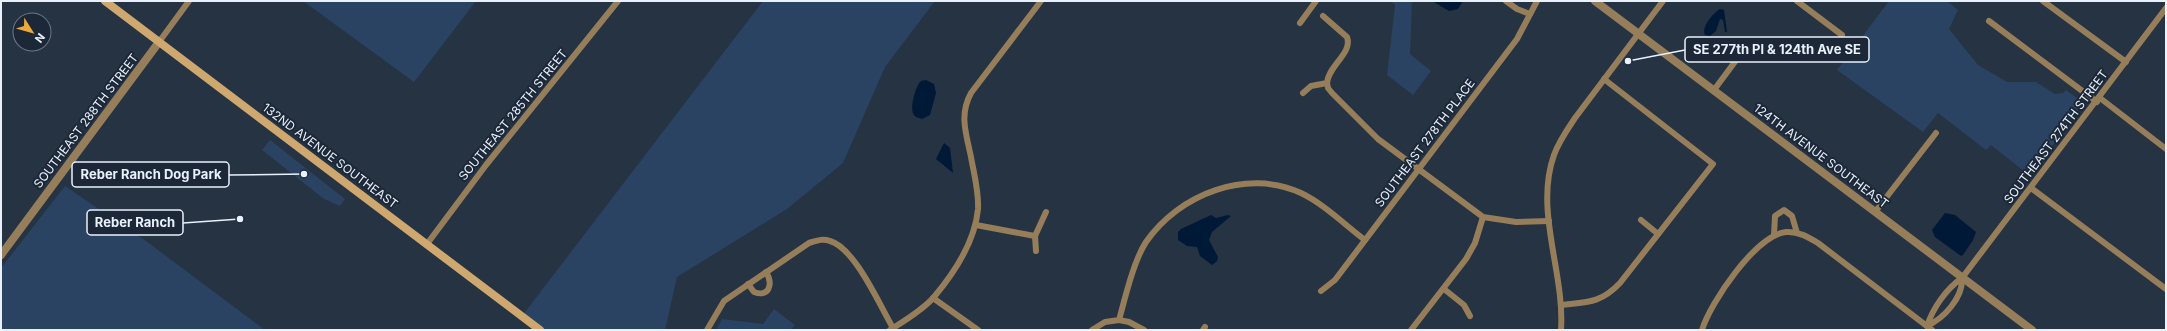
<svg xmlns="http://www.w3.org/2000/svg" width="2167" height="331" font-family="Inter,sans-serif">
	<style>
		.green { fill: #2a4362 }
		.water { fill: #001937 }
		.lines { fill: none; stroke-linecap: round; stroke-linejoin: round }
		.minor { stroke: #967e5b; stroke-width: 6 }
		.tertiary { stroke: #967e5b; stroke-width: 8 }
		.secondary { stroke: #cfa870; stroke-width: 8 }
		.labels { text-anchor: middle; stroke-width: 4; stroke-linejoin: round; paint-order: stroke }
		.street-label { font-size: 12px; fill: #e9f1fc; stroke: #1c2838 }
		.leader { fill: none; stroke: #e9f1fc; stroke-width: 1.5 }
		.callout-dot { fill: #e9f1fc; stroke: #1c2838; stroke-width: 1.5 }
		.callout { fill: #1c2838; stroke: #e9f1fc; stroke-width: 1.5 }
		.callout-label { font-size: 13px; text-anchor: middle; font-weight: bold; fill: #e9f1fc }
	</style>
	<rect width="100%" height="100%" fill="#253342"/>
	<!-- green -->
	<g class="green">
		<path d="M303 1H476L414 82Z"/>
		<path d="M763 1H935L885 67 843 163 787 209 677 277 665 330H540L522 316Z"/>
		<path d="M1391 1H1412L1410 54 1431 71 1413 95 1387 75 1395 5Z"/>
		<path d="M1889 1H1947L1958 10 1949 29 1978 65 2007 82H2036L2055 94 2063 93 2066 90 2084 103 2030 176 1991 145 1986 150 1938 113 1923 132 1837 70Z"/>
		<path d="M270 140 345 199 340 206 324 199 262 150Z"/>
		<path d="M65 186 146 241 265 330H1V268Z"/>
		<path d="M774 309 795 325 791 330H716L722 319 763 324Z"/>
	</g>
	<!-- water -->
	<g class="water">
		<path d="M1432 1H1463L1458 9 1449 11Z"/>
		<path d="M1720 9 1724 10 1727 32H1725L1723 20 1720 19 1716 31 1710 36 1705 35C1701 27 1713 13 1720 9Z"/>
		<path d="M926 80 934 84 936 93 930 115 922 119C919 118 915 117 914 115 909 108 916 85 921 81Z"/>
		<path d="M944 143 950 148 953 173 936 159Z"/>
		<path d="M1945 213 1955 215 1976 232 1973 240 1963 255 1961 256 1935 237 1932 230Z"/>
		<path d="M1211 215 1216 218 1228 215 1231 216 1212 232 1209 240 1218 257 1217 261 1212 265 1200 256 1197 247 1187 246 1178 240V232L1181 229Z"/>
	</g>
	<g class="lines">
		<!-- minor -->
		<g class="minor">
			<path d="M1506 1 1517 9 1530 14"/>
			<path d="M1797 1 1842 35"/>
			<path d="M2043 1 2126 62"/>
			<path d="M1989 21 2097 102"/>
			<path d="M1300 23 1316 1"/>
			<path d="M159 42 189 1"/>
			<path d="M1327 83 1328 88 1332 93 1378 139 1483 217 1516 222 1549 221"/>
			<path d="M1714 90 1737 59"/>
			<path d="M1303 93 1311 86 1327 83C1328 66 1353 53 1347 37L1323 16"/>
			<path d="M2100 98 2166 149"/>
			<path d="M2031 188 2166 289"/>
			<path d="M1875 212 1936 133"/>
			<path d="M1641 220 1658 234"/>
			<path d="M976 225 1035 236"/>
			<path d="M1774 235 1775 216 1784 210 1792 216 1797 233"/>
			<path d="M427 244 486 165 618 1"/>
			<path d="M1036 251 1035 236 1046 212"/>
			<path d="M1962 278C1963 298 1944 318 1927 326 1933 308 1946 289 1962 278L2166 8"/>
			<path d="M748 284 754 292C770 298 773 283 766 272"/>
			<path d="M1444 289 1464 305 1470 316"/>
			<path d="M1321 291 1335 280 1517 39 1537 1"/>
			<path d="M933 298 978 330"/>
			<path d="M1562 305C1588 302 1601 303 1620 283L1713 164 1604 79"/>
			<path d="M1119 320 1129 322 1144 330"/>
			<path d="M707 330 724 301 809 243C816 241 822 238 830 241 855 248 880 306 893 328"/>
			<path d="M890 330C904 321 923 310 934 297 955 272 975 242 978 209 979 192 974 174 971 157 966 133 959 115 971 93L1041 1"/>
			<path d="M1092 330 1105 322 1119 320C1125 298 1134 260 1146 242 1179 194 1247 168 1301 193 1324 204 1345 225 1365 240"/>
			<path d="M1203 330 1205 327"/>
			<path d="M1411 330 1466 259 1475 243 1483 217"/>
			<path d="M1561 330C1565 273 1534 211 1554 155 1559 141 1567 130 1575 118L1663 1"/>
			<path d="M1702 330C1710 303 1756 235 1786 232 1798 231 1808 237 1818 243L1932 330"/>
		</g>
		<!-- tertiary -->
		<g class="tertiary">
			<path d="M1595 1 2032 330"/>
			<path d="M1 255 159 42"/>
		</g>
		<!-- secondary -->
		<path class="secondary" d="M105 1 540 330"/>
	</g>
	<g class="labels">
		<!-- street labels -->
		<g class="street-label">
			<text transform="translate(513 115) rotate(-51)" y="4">SOUTHEAST 285TH STREET</text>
			<text transform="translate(86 121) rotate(-53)" y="4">SOUTHEAST 288TH STREET</text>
			<text transform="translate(2056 137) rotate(-53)" y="4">SOUTHEAST 274TH STREET</text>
			<text transform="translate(1425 143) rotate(-53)" y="4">SOUTHEAST 278TH PLACE</text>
			<text transform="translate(330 156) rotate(37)" y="4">132ND AVENUE SOUTHEAST</text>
			<text transform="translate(1821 156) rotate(37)" y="4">124TH AVENUE SOUTHEAST</text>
		</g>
	</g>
	<!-- callouts -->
	<path class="leader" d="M1628 61L1685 50M304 174L229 175M240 219L183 223"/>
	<g class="callout-dot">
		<circle cx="1628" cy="61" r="4"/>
		<circle cx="304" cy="174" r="4"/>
		<circle cx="240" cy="219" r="4"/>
	</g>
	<g class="callout">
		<rect x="1685" y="37" width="184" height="25" rx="4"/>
		<rect x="72" y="162" width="157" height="25" rx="4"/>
		<rect x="87" y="210" width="96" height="25" rx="4"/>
	</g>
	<g class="callout-label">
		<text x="1777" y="54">SE 277th Pl &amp; 124th Ave SE</text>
		<text x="151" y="179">Reber Ranch Dog Park</text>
		<text x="135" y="227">Reber Ranch</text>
	</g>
	<!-- border -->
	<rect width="2167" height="331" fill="none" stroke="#e9f1fc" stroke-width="4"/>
	<!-- north arrow -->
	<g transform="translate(32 32) rotate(127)"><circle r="19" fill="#1c2838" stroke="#6e7886"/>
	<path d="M0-3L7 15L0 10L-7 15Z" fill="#ebaa39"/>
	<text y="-6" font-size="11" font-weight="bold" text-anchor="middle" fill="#e9f1fc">N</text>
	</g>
</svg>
